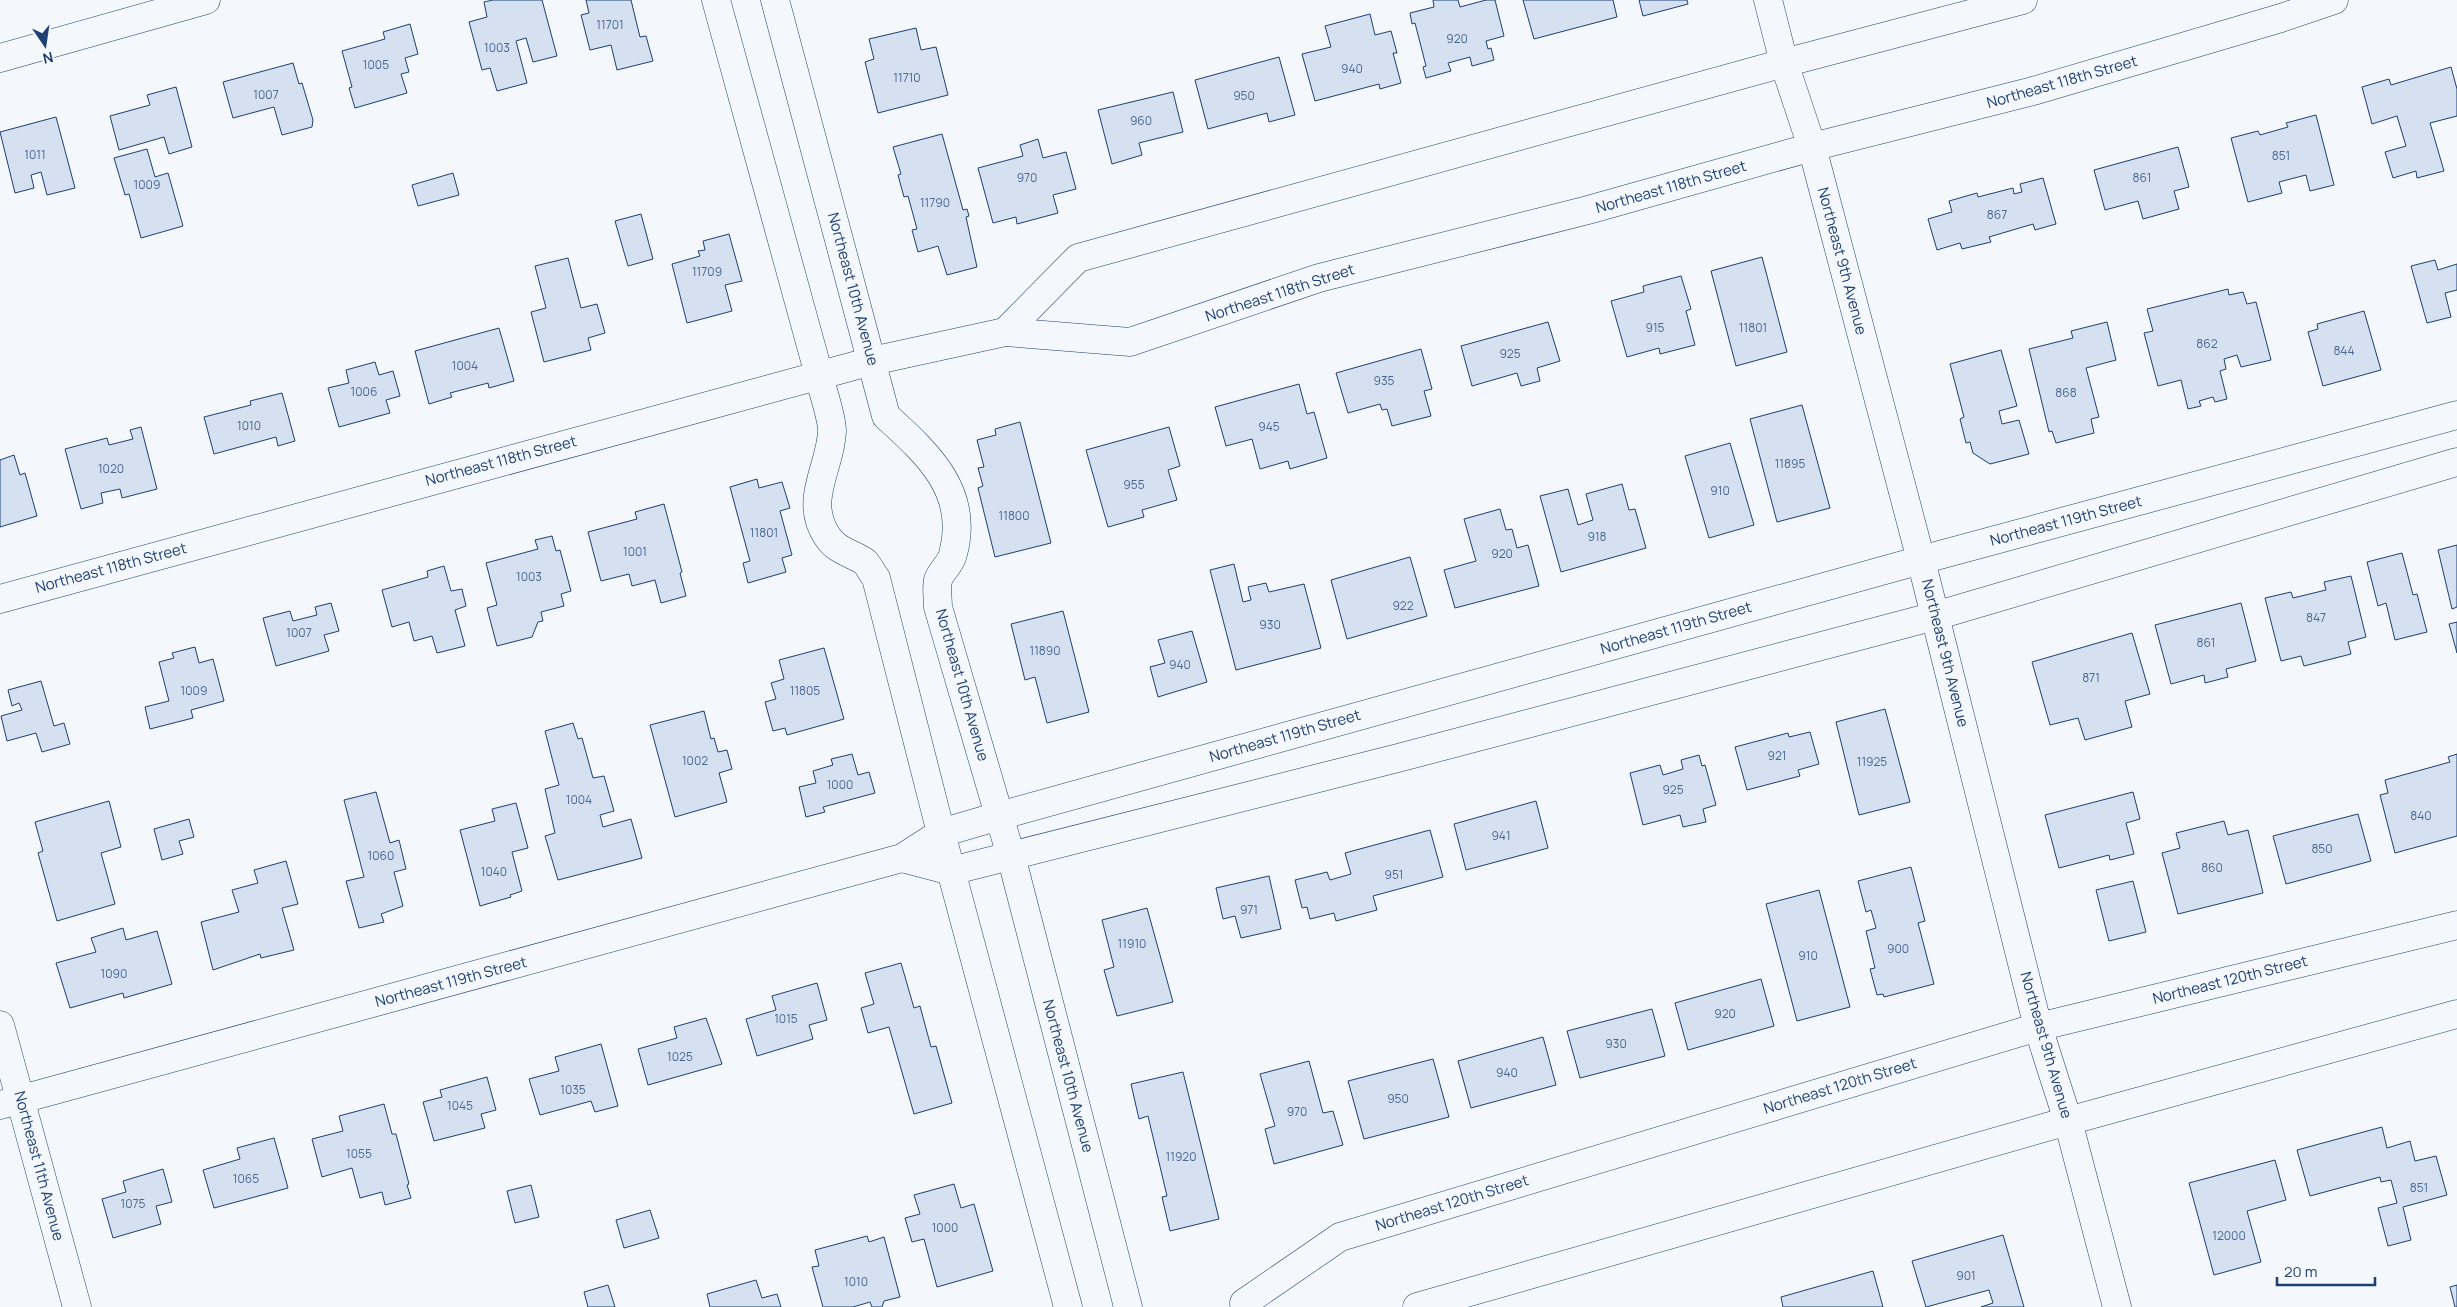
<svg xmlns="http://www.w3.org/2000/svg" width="2457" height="1307" font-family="Manrope,sans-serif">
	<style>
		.building { fill: #d5e0f0; stroke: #1d3f73 }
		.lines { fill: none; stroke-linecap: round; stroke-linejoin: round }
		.minor-casing { stroke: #1d3f73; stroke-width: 29 }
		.minor { stroke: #f4f7fb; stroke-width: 28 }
		.labels { text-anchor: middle; stroke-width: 4; stroke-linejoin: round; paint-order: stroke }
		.number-label { font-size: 12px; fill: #4b6792 }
		.street-label { font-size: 15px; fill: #1d3f73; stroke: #f4f7fb }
	</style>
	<rect width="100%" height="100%" fill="#f4f7fb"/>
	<!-- building -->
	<g class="building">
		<path d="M493 0H542L557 56 533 62 526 38 516 41 527 83 497 91 490 68 482 70 469 22 487 17 484 2Z"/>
		<path d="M586 0H631L640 37 646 36 653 61 617 70 611 45 590 50 581 15 589 13Z"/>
		<path d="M1433 0H1458L1460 7 1486 0H1495L1504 36 1486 41 1488 49 1491 48 1494 60 1472 66 1470 57 1448 63 1451 71 1426 78 1423 67 1426 66 1415 23 1412 24 1410 13 1434 7Z"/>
		<path d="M1523 0H1613L1617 17 1534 39Z"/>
		<path d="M1639 0H1687L1688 4 1643 16Z"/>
		<path d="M1370 14 1375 35 1391 31 1397 53H1393L1401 83 1380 89 1379 84 1315 101 1302 54 1331 47 1325 26Z"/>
		<path d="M410 24 418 54 405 58 409 72 401 74 407 93 355 108 349 88 352 87 342 51 385 39 383 32Z"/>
		<path d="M916 28 921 50 936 47 948 95 878 113 865 62 874 59 869 39Z"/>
		<path d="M1279 57 1295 115 1269 122 1267 113 1208 129 1195 80Z"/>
		<path d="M293 63 299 84 302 83 313 120 312 127 282 135 274 107 233 118 223 82Z"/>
		<path d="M2451 67 2457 89V116L2430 123 2444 171 2417 178 2416 171 2393 178 2385 152 2406 146 2397 116 2372 124 2362 87 2389 79 2391 85Z"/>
		<path d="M176 87 192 147 169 154 164 137 119 150 110 116 150 105 147 95Z"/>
		<path d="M1173 92 1183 132 1139 143 1142 155 1112 164 1098 110Z"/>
		<path d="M2316 115 2334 185 2310 191 2306 175 2279 182 2282 193 2248 202 2231 138 2258 131 2260 135 2288 127 2286 123Z"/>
		<path d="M56 117 75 188 47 195 41 172 31 175 34 188 15 193 0 132Z"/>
		<path d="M942 134 963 210 967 209 969 216 966 217 977 267 947 275 938 246 918 252 912 230 917 229 908 196 904 197 898 175 901 174 893 147Z"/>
		<path d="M1038 139 1043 158 1066 152 1076 189 1053 195 1058 213 1017 224 1016 217 993 223 978 168 1023 156 1020 145Z"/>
		<path d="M2178 147 2189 187 2174 191 2179 209 2143 219 2138 201 2105 210 2094 170Z"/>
		<path d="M147 149 155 177 168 173 183 226 141 238 129 194 125 195 114 158Z"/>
		<path d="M453 173 459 195 418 206 412 185Z"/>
		<path d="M2043 178 2056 224 2035 230 2033 224 1989 237 1991 242 1962 249 1960 243 1937 250 1928 219 1952 212 1949 201 1977 193 1978 197 2013 188 2014 194 2022 192 2020 184Z"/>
		<path d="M641 214 653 259 628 266 615 221Z"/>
		<path d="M729 234 742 281 725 285 732 311 687 323 672 264 700 256 698 251 705 250 703 241Z"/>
		<path d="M1762 257 1787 352 1736 366 1711 271Z"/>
		<path d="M568 258 581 308 597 304 605 333 588 338 591 350 544 362 531 312 546 308 535 266Z"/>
		<path d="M2435 260 2438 270 2457 264V290L2445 293 2451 317 2427 323 2411 266Z"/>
		<path d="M1681 276 1691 309 1686 311 1695 345 1660 354 1659 348 1627 357 1611 301 1644 292 1643 286Z"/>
		<path d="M2228 289 2229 295 2243 292 2247 304 2256 302 2271 360 2241 367 2237 355 2224 359 2226 369 2220 371 2227 399 2215 402 2213 397 2199 401 2201 406 2188 409 2181 380 2158 386 2144 333 2153 331 2147 309Z"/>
		<path d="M2364 311 2381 370 2323 386 2308 332 2318 329 2317 324Z"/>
		<path d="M1548 322 1560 361 1537 368 1540 381 1521 386 1517 373 1472 386 1461 346Z"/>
		<path d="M2107 322 2116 360 2086 368 2099 417 2091 419 2094 433 2056 443 2052 431 2049 432 2029 349 2073 338 2071 331Z"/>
		<path d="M499 328 514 381 489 388 488 383 450 393 452 397 429 404 415 351Z"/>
		<path d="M1421 349 1432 389 1424 391 1431 416 1392 426 1387 409 1382 410 1380 404 1348 413 1336 373Z"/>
		<path d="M2001 350 2017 406 1999 411 2002 424 2019 420 2029 454 1990 464 1973 453 1970 442 1966 443 1960 419 1964 417 1950 364Z"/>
		<path d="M375 362 379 375 393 371 400 396 386 400 390 413 339 427 328 388 349 383 346 370Z"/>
		<path d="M1299 384 1307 414 1314 412 1327 458 1290 469 1288 461 1260 469 1252 439 1226 446 1215 407Z"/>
		<path d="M282 393 295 441 278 446 276 437 214 454 204 417 251 405 250 401Z"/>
		<path d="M1802 405 1830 508 1777 522 1750 419Z"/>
		<path d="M1020 422 1051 543 995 557 978 488 983 486 978 468 984 467 977 440 996 435 995 429Z"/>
		<path d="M141 427 157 489 122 498 120 489 101 493 103 503 81 509 65 449 107 438 109 445 133 439 130 430Z"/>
		<path d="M1169 427 1180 466 1168 470 1177 500 1142 510 1144 517 1108 527 1086 450Z"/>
		<path d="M1730 443 1754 525 1709 538 1685 456Z"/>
		<path d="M14 455 20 475 25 473 37 516 0 527V460Z"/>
		<path d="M757 479 759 488 782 482 790 508 780 511 792 555 782 558 786 572 748 583 743 563 750 561 730 487Z"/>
		<path d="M1622 484 1629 510 1635 509 1646 548 1561 572 1540 496 1568 489 1578 525 1593 520 1586 494Z"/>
		<path d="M664 504 682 572 680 573 686 596 661 603 655 580 632 586 629 574 601 581 588 532 637 519 635 512Z"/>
		<path d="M1500 509 1506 530 1512 529 1517 548 1528 545 1539 586 1455 608 1444 570 1476 561 1464 519Z"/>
		<path d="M552 536 556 551 560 550 571 591 561 594 564 606 541 612 543 621 538 622 532 637 497 646 487 608 497 605 486 563 538 549 535 540Z"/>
		<path d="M2457 545V607L2452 609 2438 550Z"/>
		<path d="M2402 553 2413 595 2417 594 2427 632 2395 640 2386 603 2378 606 2367 562Z"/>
		<path d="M1410 557 1427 616 1347 639 1331 580Z"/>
		<path d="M1234 564 1243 602 1251 600 1248 587 1266 583 1269 592 1304 584 1321 648 1236 670 1210 570Z"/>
		<path d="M444 566 451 591 462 589 466 606 455 610 465 646 437 653 432 636 414 641 409 622 392 627 382 590 428 577 427 571Z"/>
		<path d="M2351 576 2366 637 2348 642 2351 654 2304 666 2301 656 2281 661 2265 598 2291 592 2293 598 2326 590 2324 582Z"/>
		<path d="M331 603 339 631 324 635 329 651 276 666 263 618 290 611 293 621 317 615 315 607Z"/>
		<path d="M2241 603 2256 661 2226 669 2228 677 2205 683 2204 675 2171 684 2155 625Z"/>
		<path d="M1063 611 1089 712 1047 723 1035 677 1025 680 1011 624Z"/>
		<path d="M2457 622V653L2449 624Z"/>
		<path d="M1192 631 1207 682 1158 697 1150 667 1165 663 1158 640Z"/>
		<path d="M2132 633 2150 694 2125 701 2132 727 2085 740 2078 718 2050 725 2032 662Z"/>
		<path d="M195 647 199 663 213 659 224 701 191 710 193 718 150 729 145 707 169 701 159 662 174 658 172 653Z"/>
		<path d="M824 648 844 719 787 735 785 728 773 731 765 702 776 699 771 683 784 679 779 660Z"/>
		<path d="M41 681 54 726 64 723 70 744 42 752 36 733 7 741 1 716 22 710 19 703 12 706 8 690Z"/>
		<path d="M1885 709 1910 802 1859 815 1836 722Z"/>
		<path d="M704 711 711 739 714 738 718 752 727 750 732 769 719 773 727 802 675 817 650 725Z"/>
		<path d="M573 723 578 739 582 738 593 778 604 776 614 811 600 815 603 827 631 819 642 858 558 880 545 836 555 833 545 789 559 785 545 731Z"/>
		<path d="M1810 732 1819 764 1798 770 1800 776 1747 790 1735 747 1788 733 1789 737Z"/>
		<path d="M852 754 858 775 869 772 875 793 823 807 825 812 806 817 799 787 816 783 813 771 833 765 831 759Z"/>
		<path d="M2457 754V836L2395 853 2380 795 2388 793 2385 780 2450 762 2448 757Z"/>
		<path d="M1699 755 1702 766 1705 765 1716 805 1703 809 1706 822 1683 827 1680 815 1643 825 1630 773 1660 765 1663 775 1683 769 1681 760Z"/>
		<path d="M376 792 390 843 399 840 406 869 394 872 403 906 381 914 384 922 359 928 346 881 364 877 344 800Z"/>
		<path d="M2133 792 2140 819 2126 823 2134 854 2110 860 2109 855 2059 868 2045 815Z"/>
		<path d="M109 801 121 847 101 853 115 904 57 921 38 853 43 851 35 822Z"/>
		<path d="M1536 801 1548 848 1466 870 1454 824Z"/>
		<path d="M516 803 528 848 512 852 522 891 510 895 511 897 480 906 460 830 495 821 492 809Z"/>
		<path d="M2358 814 2371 861 2286 884 2273 836Z"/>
		<path d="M189 819 194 837 179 841 183 854 162 860 154 829Z"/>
		<path d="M2224 821 2228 835 2248 830 2263 893 2178 914 2162 853 2180 848 2176 833Z"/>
		<path d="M1430 830 1443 877 1373 896 1377 910 1336 921 1334 913 1310 919 1307 907 1302 908 1295 880 1327 872 1330 880 1351 874 1345 853Z"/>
		<path d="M286 861 298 904 282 908 294 950 261 958 260 954 213 970 201 922 239 912 232 890 258 883 254 870Z"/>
		<path d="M1911 867 1925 921 1918 923 1934 984 1884 997 1883 994 1877 995 1870 969 1875 968 1866 931 1876 928 1871 910 1866 912 1858 881Z"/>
		<path d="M1269 876 1281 929 1241 938 1235 916 1223 919 1216 888Z"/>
		<path d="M2133 881 2146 932 2109 941 2096 890Z"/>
		<path d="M1819 890 1850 1007 1797 1021 1766 904Z"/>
		<path d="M1147 908 1173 1002 1117 1016 1104 970 1114 967 1102 920Z"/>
		<path d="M123 928 126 940 157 931 172 984 124 998 123 993 70 1008 56 963 96 952 91 938Z"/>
		<path d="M901 963 914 1008 920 1006 931 1047 936 1046 952 1103 914 1114 889 1027 868 1033 861 1008 874 1004 865 973Z"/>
		<path d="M1761 979 1774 1026 1688 1050 1675 1003Z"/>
		<path d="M817 983 827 1020 809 1025 813 1039 757 1056 746 1019 776 1010 772 996Z"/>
		<path d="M1652 1009 1665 1056 1580 1078 1567 1031Z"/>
		<path d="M706 1018 722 1064 648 1085 638 1049 677 1038 674 1027Z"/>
		<path d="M1543 1037 1556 1085 1471 1108 1458 1061Z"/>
		<path d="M601 1044 618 1106 595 1112 591 1101 540 1115 529 1079 559 1071 555 1057Z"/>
		<path d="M1433 1059 1449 1117 1364 1139 1348 1081Z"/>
		<path d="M1309 1061 1323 1113 1333 1111 1343 1145 1274 1164 1265 1129 1275 1126 1260 1074Z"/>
		<path d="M1183 1072 1219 1219 1170 1231 1162 1197 1167 1196 1148 1116 1139 1119 1131 1084Z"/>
		<path d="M487 1077 496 1110 481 1114 485 1128 434 1141 423 1102 442 1097 440 1090Z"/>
		<path d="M384 1104 392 1134H396L409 1184 407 1185 411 1198 385 1205 382 1192 360 1198 352 1168 322 1177 312 1139 343 1131 339 1116Z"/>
		<path d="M2382 1127 2387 1148 2410 1141 2415 1161 2436 1156 2447 1195 2403 1207 2411 1240 2388 1246 2378 1208 2397 1203 2391 1180 2381 1182 2380 1177 2310 1196 2297 1150Z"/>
		<path d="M274 1138 288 1188 214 1208 203 1170 240 1159 237 1148Z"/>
		<path d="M2275 1160 2286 1200 2247 1211 2261 1262 2214 1275 2189 1183Z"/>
		<path d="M163 1169 172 1202 156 1206 161 1224 113 1238 102 1199 126 1192 123 1181Z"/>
		<path d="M954 1184 961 1208 974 1204 993 1271 937 1287 924 1239 912 1242 905 1218 920 1214 914 1195Z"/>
		<path d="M531 1185 539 1217 515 1223 507 1191Z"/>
		<path d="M650 1210 659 1238 624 1248 616 1220Z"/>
		<path d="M2003 1235 2024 1307H1981L1993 1303 1989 1290 1926 1307 1912 1261Z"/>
		<path d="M867 1236 869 1242 884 1237 900 1297 884 1301 882 1307H872L870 1302 853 1307H823L812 1267 819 1266 815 1250Z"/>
		<path d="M1873 1271 1883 1307H1783L1781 1297Z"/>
		<path d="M756 1280 762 1298 777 1294 781 1307H710L707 1294Z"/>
		<path d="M608 1285 615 1307H588L584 1292Z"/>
		<path d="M2457 1285V1307H2455L2450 1287Z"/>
	</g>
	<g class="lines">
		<defs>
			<g id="minor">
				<path d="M716 0 819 375C822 390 832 416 832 431 831 467 803 500 827 536 836 551 852 553 865 562 869 566 872 573 876 578L941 833 1068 1307"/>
				<path d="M775 0 886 416C928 454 970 492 953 554 951 564 941 571 938 580 936 588 938 599 938 607L1011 856 1128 1307"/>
				<path d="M1768 0 1784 63 1812 147 1921 560 2038 1027 2068 1121 2117 1307"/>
				<path d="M0 58 206 0"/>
				<path d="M1005 332 1078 258 1784 63 2023 0"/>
				<path d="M0 599 872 361 1005 332 1130 342 1319 278 1588 210 1812 147 2033 91 2281 18 2334 0"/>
				<path d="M902 858 951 871 1398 758 1935 616 2457 462"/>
				<path d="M0 1025 77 1307"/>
				<path d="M0 1105 902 858 941 833 999 816 1921 560 2457 415"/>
				<path d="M1244 1303 1340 1237 2038 1027 2457 925"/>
				<path d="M1417 1307 2068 1121 2457 1014"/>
			</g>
		</defs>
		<!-- minor casing -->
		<use href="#minor" class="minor-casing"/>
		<!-- minor -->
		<use href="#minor" class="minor"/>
	</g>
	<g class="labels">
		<!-- number labels -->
		<g class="number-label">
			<text x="610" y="29">11701</text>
			<text x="1457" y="43">920</text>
			<text x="497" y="52">1003</text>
			<text x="376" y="69">1005</text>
			<text x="1352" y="73">940</text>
			<text x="907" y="82">11710</text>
			<text x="266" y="99">1007</text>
			<text x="1244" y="100">950</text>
			<text x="1141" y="125">960</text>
			<text x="35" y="159">1011</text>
			<text x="2281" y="160">851</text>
			<text x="1027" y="182">970</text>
			<text x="2142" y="182">861</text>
			<text x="147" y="189">1009</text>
			<text x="935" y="207">11790</text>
			<text x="1997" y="219">867</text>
			<text x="707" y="276">11709</text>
			<text x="1655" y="332">915</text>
			<text x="1753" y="332">11801</text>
			<text x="2207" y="348">862</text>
			<text x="2344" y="355">844</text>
			<text x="1510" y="358">925</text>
			<text x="465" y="370">1004</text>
			<text x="1384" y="385">935</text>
			<text x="364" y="396">1006</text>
			<text x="2066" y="397">868</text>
			<text x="249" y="430">1010</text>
			<text x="1269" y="431">945</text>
			<text x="1790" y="468">11895</text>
			<text x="111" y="473">1020</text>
			<text x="1134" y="489">955</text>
			<text x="1720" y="495">910</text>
			<text x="1014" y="520">11800</text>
			<text x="764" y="537">11801</text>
			<text x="1597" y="541">918</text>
			<text x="635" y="556">1001</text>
			<text x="1502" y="558">920</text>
			<text x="529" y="581">1003</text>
			<text x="1403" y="610">922</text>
			<text x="2316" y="622">847</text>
			<text x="1270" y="629">930</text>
			<text x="299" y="637">1007</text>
			<text x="2206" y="647">861</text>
			<text x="1045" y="655">11890</text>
			<text x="1180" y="669">940</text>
			<text x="2091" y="682">871</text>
			<text x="194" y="695">1009</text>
			<text x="805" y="695">11805</text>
			<text x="1777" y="760">921</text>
			<text x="695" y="765">1002</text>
			<text x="1872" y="766">11925</text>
			<text x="840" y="789">1000</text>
			<text x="1673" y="794">925</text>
			<text x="579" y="804">1004</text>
			<text x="2421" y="820">840</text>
			<text x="1501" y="840">941</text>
			<text x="2322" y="853">850</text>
			<text x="381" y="860">1060</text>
			<text x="2212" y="872">860</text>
			<text x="494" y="876">1040</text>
			<text x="1394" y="879">951</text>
			<text x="1249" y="914">971</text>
			<text x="1132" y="948">11910</text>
			<text x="1898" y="953">900</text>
			<text x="1808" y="960">910</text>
			<text x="114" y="978">1090</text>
			<text x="1725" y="1018">920</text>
			<text x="786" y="1023">1015</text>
			<text x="1616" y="1048">930</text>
			<text x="680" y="1061">1025</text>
			<text x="1507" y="1077">940</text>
			<text x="573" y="1094">1035</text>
			<text x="1398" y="1103">950</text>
			<text x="460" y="1110">1045</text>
			<text x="1297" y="1116">970</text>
			<text x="359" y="1158">1055</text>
			<text x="1181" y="1161">11920</text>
			<text x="246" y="1183">1065</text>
			<text x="2419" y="1192">851</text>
			<text x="133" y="1208">1075</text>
			<text x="945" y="1232">1000</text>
			<text x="2229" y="1240">12000</text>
			<text x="1966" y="1280">901</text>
			<text x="856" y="1286">1010</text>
		</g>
		<!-- street labels -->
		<g class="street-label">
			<text transform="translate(2062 82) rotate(-16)" y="5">Northeast 118th Street</text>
			<text transform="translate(1671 187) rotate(-16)" y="5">Northeast 118th Street</text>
			<text transform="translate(1842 261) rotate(75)" y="5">Northeast 9th Avenue</text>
			<text transform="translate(853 289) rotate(75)" y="5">Northeast 10th Avenue</text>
			<text transform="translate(1280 293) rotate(-18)" y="5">Northeast 118th Street</text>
			<text transform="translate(501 461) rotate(-15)" y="5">Northeast 118th Street</text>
			<text transform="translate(2066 521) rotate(-15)" y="5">Northeast 119th Street</text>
			<text transform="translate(111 568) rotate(-15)" y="5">Northeast 118th Street</text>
			<text transform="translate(1676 628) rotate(-16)" y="5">Northeast 119th Street</text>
			<text transform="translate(1945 653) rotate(76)" y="5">Northeast 9th Avenue</text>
			<text transform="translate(962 685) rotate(74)" y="5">Northeast 10th Avenue</text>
			<text transform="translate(1285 736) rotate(-16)" y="5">Northeast 119th Street</text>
			<text transform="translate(2230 980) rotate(-14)" y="5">Northeast 120th Street</text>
			<text transform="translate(451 982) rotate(-15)" y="5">Northeast 119th Street</text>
			<text transform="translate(2046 1045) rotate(74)" y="5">Northeast 9th Avenue</text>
			<text transform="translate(1068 1076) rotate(75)" y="5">Northeast 10th Avenue</text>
			<text transform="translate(1840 1086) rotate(-17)" y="5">Northeast 120th Street</text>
			<text transform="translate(39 1166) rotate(75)" y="5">Northeast 11th Avenue</text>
			<text transform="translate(1452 1203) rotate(-17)" y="5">Northeast 120th Street</text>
		</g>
	</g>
	<!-- north arrow -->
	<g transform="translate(45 45) rotate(167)" stroke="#f4f7fb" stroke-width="4" paint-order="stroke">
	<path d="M0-4L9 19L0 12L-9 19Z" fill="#1d3f73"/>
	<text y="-8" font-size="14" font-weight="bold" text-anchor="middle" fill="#1d3f73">N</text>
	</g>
	<!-- scale -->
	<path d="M2277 1277v8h98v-8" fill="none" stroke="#1d3f73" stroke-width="2.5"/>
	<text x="2284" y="1277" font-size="15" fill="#1d3f73" stroke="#f4f7fb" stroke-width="4" paint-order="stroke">20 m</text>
</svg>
